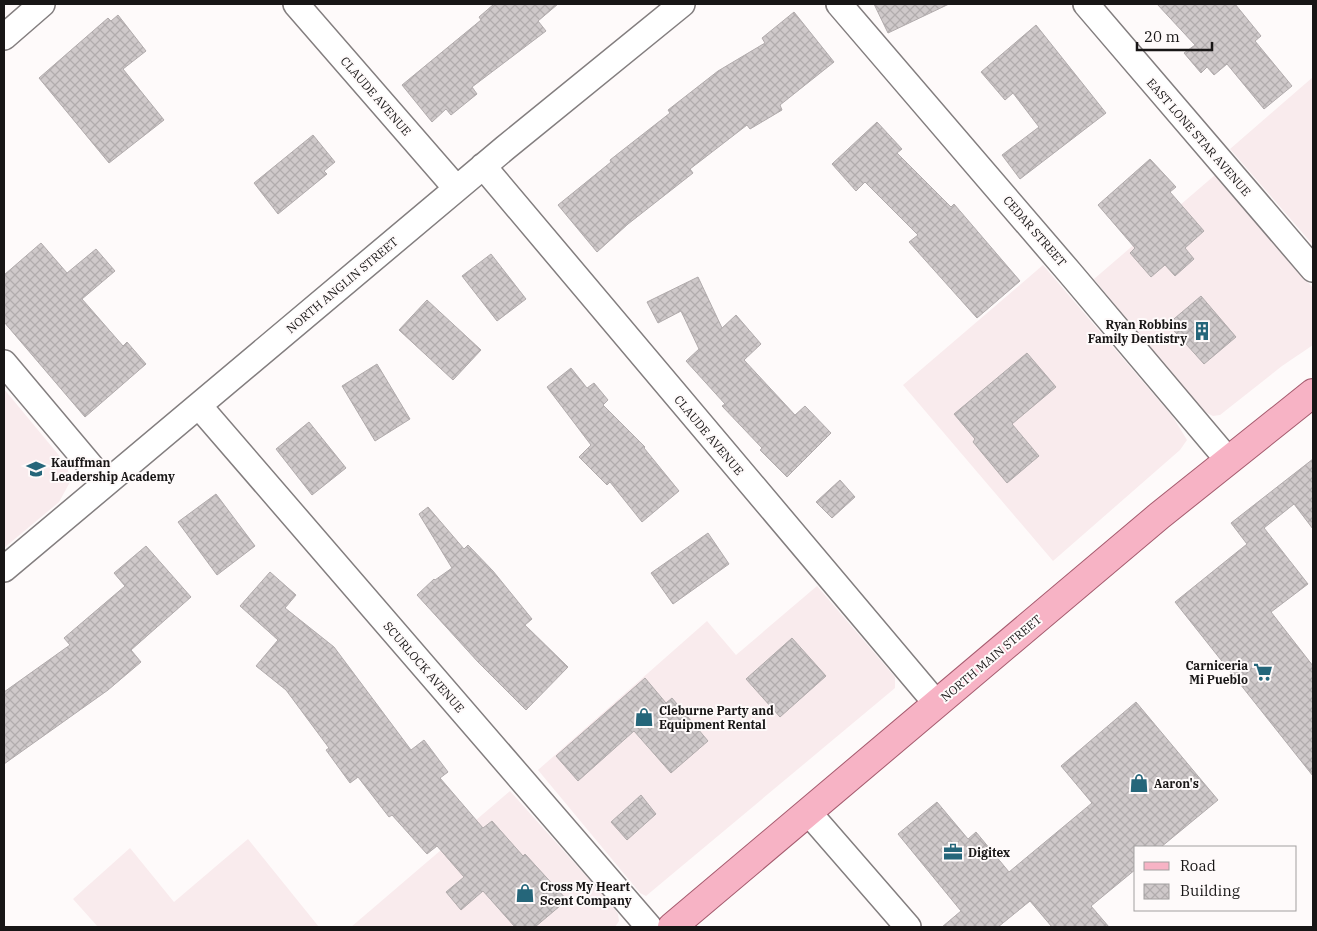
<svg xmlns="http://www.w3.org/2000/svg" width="1317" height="931" font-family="'IBM Plex Serif',serif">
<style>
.built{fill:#f9ebed}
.building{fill:url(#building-cross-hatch);stroke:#b1abac}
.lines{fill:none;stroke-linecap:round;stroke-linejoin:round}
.minor-casing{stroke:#837e7f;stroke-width:28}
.major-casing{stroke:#a55b6e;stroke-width:30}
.minor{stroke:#fff;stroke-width:25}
.major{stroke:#f7b3c5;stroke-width:28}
.labels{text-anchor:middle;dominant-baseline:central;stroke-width:4;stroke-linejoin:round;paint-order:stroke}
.street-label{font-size:12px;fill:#181616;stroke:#fefafa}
.poi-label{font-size:12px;font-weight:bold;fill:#181616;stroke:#fefafa;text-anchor:start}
</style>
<defs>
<pattern id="building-cross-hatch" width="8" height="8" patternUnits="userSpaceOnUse" patternTransform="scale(1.25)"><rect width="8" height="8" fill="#cfc9ca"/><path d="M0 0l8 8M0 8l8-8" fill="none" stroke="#b1acad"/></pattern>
</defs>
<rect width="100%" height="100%" fill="#fefafa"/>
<path class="built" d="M1313,77v168l-83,-96z
M1215,175l98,113v57l-31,21 -62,49 -7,1 -8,-4 -57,-66 -54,-67z
M1043,265l130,152 14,23 -7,10 -127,111 -150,-176z
M4,389l63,76 3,17 -11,20 -55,46z
M817,586l78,91v11l-249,208 -6,-3 -102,-123 169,-149 29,34z
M510,791l102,114 6,9 1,7 -4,6h-264z
M248,839l71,88h-221l-25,-28 57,-51 44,54z"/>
<path class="building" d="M494,4h64l-20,17 8,10 -74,56 5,7 -26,21 -5,-6 -14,13 -30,-37 79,-65 -2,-3z
M874,4h75l-61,29z
M1157,4h78l26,32 -6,5 37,45 -28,23 -37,-45 -13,11 -7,-8 -6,6 -17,-20 11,-8z
M794,12l40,50 -54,43 2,5 -32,19 -3,-4 -57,44 3,4 -65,51 -31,28 -39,-47 53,-43 -1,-2 60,-47 -2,-3 50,-39 47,-28 -3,-5z
M118,15l28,36 -23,18 41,51 -55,43 -70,-85 69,-60 3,3z
M1036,25l70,88 -86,66 -18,-24 37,-28 -26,-34 -8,7 -24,-28z
M877,122l25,27 -5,4 54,54 3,-3 66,77 -43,37 -68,-76 9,-7 -53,-53 -9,9 -24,-27z
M313,135l22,27 -11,9 3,3 -49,40 -24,-31z
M1150,159l26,28 -6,5 34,39 -19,17 9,11 -19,17 -10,-11 -14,12 -21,-24 5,-5 -37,-43z
M41,243l26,30 29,-24 19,22 -33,28 41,47 4,-4 19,22 -61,53 -81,-95v-47z
M491,254l35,45 -29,22 -35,-45z
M698,277l24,51 14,-13 25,29 -17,16 51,55 10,-9 26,27 -44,44 -27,-27 2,-2 -40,-42 3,-2 -39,-43 13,-12 -18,-38 -23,12 -11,-21z
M1201,296l35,41 -32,27 -36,-40z
M427,300l54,50 -28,30 -54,-50z
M1027,353l29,34 -44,37 27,32 -32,27 -34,-41 2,-3 -21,-25z
M377,364l33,55 -35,22 -33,-55z
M571,368l16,20 7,-5 14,17 -5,5 42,42 -1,1 35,43 -37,31 -32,-40 -3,3 -28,-28 12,-12 -44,-58z
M309,422l37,46 -34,27 -36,-46z
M1313,459v70l-19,-25 -30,24 44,56 -37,28 42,54v110l-138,-174 72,-58 -16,-21z
M840,480l15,17 -23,21 -16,-16z
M216,494l39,52 -38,29 -39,-53z
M428,507l36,42 4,-4 25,26 39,48 -7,6 43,42 -42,43 -48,-48 -61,-67 17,-16 1,1 17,-12 -33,-54z
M708,533l21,31 -56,40 -22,-31z
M146,546l45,51 -60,53 10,12 -33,28 -104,74v-72l66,-47 -6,-7 61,-52 -11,-13z
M270,572l26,23 -11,13 49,39 77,103 13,-10 24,32 -8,6 43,50 9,-7 31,35 2,-2 42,46 -32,27h-20l-32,-36 -22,19 -15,-18 18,-15 -27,-31 -10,8 -35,-39 -3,2 -31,-40 -8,6 -24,-33 3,-2 -43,-58 -30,-24 22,-26 -38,-34z
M792,638l34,38 -46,41 -34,-38z
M645,678l21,25 6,-5 36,43 -37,32 -37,-42 -56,50 -22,-25z
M1136,702l82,98 -57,47h-25v22l-45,37 18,21h-57l-22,-26 -32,26h-56l19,-16 -63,-77 39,-32 31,37 8,-7 33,40 83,-69 -31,-37z
M641,795l15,19 -29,26 -16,-18z"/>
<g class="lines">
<g class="minor-casing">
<path id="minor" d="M296,4l160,184
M839,4l231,269 158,187
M1086,4l227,265
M4,37l38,-33
M483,166l453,537
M4,363l101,120
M199,406l450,521
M4,569l501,-421 177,-144
M808,812l100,115"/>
</g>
<g class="major-casing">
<path id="major" d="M672,927l487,-411 154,-123"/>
</g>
<use href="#minor" class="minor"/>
<use href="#major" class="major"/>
</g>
<defs>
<g id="building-bare" transform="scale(1.5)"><path d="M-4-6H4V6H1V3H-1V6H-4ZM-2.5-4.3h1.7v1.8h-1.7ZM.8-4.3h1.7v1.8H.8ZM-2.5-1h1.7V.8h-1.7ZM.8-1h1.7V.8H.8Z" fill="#25667a" stroke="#fefafa" stroke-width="2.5" paint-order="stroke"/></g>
<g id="school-bare" transform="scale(1.5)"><path d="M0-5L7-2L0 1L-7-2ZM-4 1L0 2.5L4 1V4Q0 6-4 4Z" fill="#25667a" stroke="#fefafa" stroke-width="2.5" paint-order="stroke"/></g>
<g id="supermarket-bare" transform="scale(1.5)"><path d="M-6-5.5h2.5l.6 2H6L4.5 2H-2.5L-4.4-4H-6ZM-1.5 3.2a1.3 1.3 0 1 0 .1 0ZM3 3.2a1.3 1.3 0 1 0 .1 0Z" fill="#25667a" stroke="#fefafa" stroke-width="2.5" paint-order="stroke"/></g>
<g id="shop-bare" transform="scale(1.5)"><path d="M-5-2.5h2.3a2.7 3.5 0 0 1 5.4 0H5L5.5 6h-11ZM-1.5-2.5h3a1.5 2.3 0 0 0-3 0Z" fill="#25667a" stroke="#fefafa" stroke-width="2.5" paint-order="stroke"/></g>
<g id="office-bare" transform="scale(1.5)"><path d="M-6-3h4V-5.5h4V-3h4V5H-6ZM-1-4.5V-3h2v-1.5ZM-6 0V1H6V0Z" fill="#25667a" stroke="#fefafa" stroke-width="2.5" paint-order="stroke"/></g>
</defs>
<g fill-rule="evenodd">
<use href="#building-bare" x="1202" y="331"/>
<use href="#school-bare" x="36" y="469"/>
<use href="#supermarket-bare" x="1263" y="672"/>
<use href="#shop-bare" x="644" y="717"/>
<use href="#shop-bare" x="1139" y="783"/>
<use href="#office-bare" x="953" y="852"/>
<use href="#shop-bare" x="525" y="893"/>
</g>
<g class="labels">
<g class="street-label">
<text transform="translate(376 96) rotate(49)">CLAUDE AVENUE</text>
<text transform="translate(1199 137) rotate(49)">EAST LONE STAR AVENUE</text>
<text transform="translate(1035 231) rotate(49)">CEDAR STREET</text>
<text transform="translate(342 285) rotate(-40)">NORTH ANGLIN STREET</text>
<text transform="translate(709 435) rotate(50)">CLAUDE AVENUE</text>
<text transform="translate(991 658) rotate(-40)">NORTH MAIN STREET</text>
<text transform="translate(424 667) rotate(49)">SCURLOCK AVENUE</text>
</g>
<g class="poi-label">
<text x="1187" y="324" text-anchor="end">Ryan Robbins<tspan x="1187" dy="14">Family Dentistry</tspan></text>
<text x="51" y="462">Kauffman<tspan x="51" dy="14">Leadership Academy</tspan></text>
<text x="1248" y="665" text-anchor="end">Carniceria<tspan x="1248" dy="14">Mi Pueblo</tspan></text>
<text x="659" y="710">Cleburne Party and<tspan x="659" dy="14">Equipment Rental</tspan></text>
<text x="1154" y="783">Aaron's</text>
<text x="968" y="852">Digitex</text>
<text x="540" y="886">Cross My Heart<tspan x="540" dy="14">Scent Company</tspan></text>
</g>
</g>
<rect width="1317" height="931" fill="none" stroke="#181616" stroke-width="10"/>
<rect x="1134" y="846" width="162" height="65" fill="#fefafa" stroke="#a29f9f"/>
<rect x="1144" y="862" width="25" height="8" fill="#f7b3c5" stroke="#a29f9f"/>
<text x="1180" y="871" font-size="15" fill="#181616">Road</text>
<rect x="1144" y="884" width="25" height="15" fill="url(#building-cross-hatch)" stroke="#a29f9f"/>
<text x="1180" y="896" font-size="15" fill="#181616">Building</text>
<path d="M1137 42v8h75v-8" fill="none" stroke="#181616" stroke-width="2.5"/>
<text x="1144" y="42" font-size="15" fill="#181616" stroke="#fefafa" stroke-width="4" paint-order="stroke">20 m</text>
</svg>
